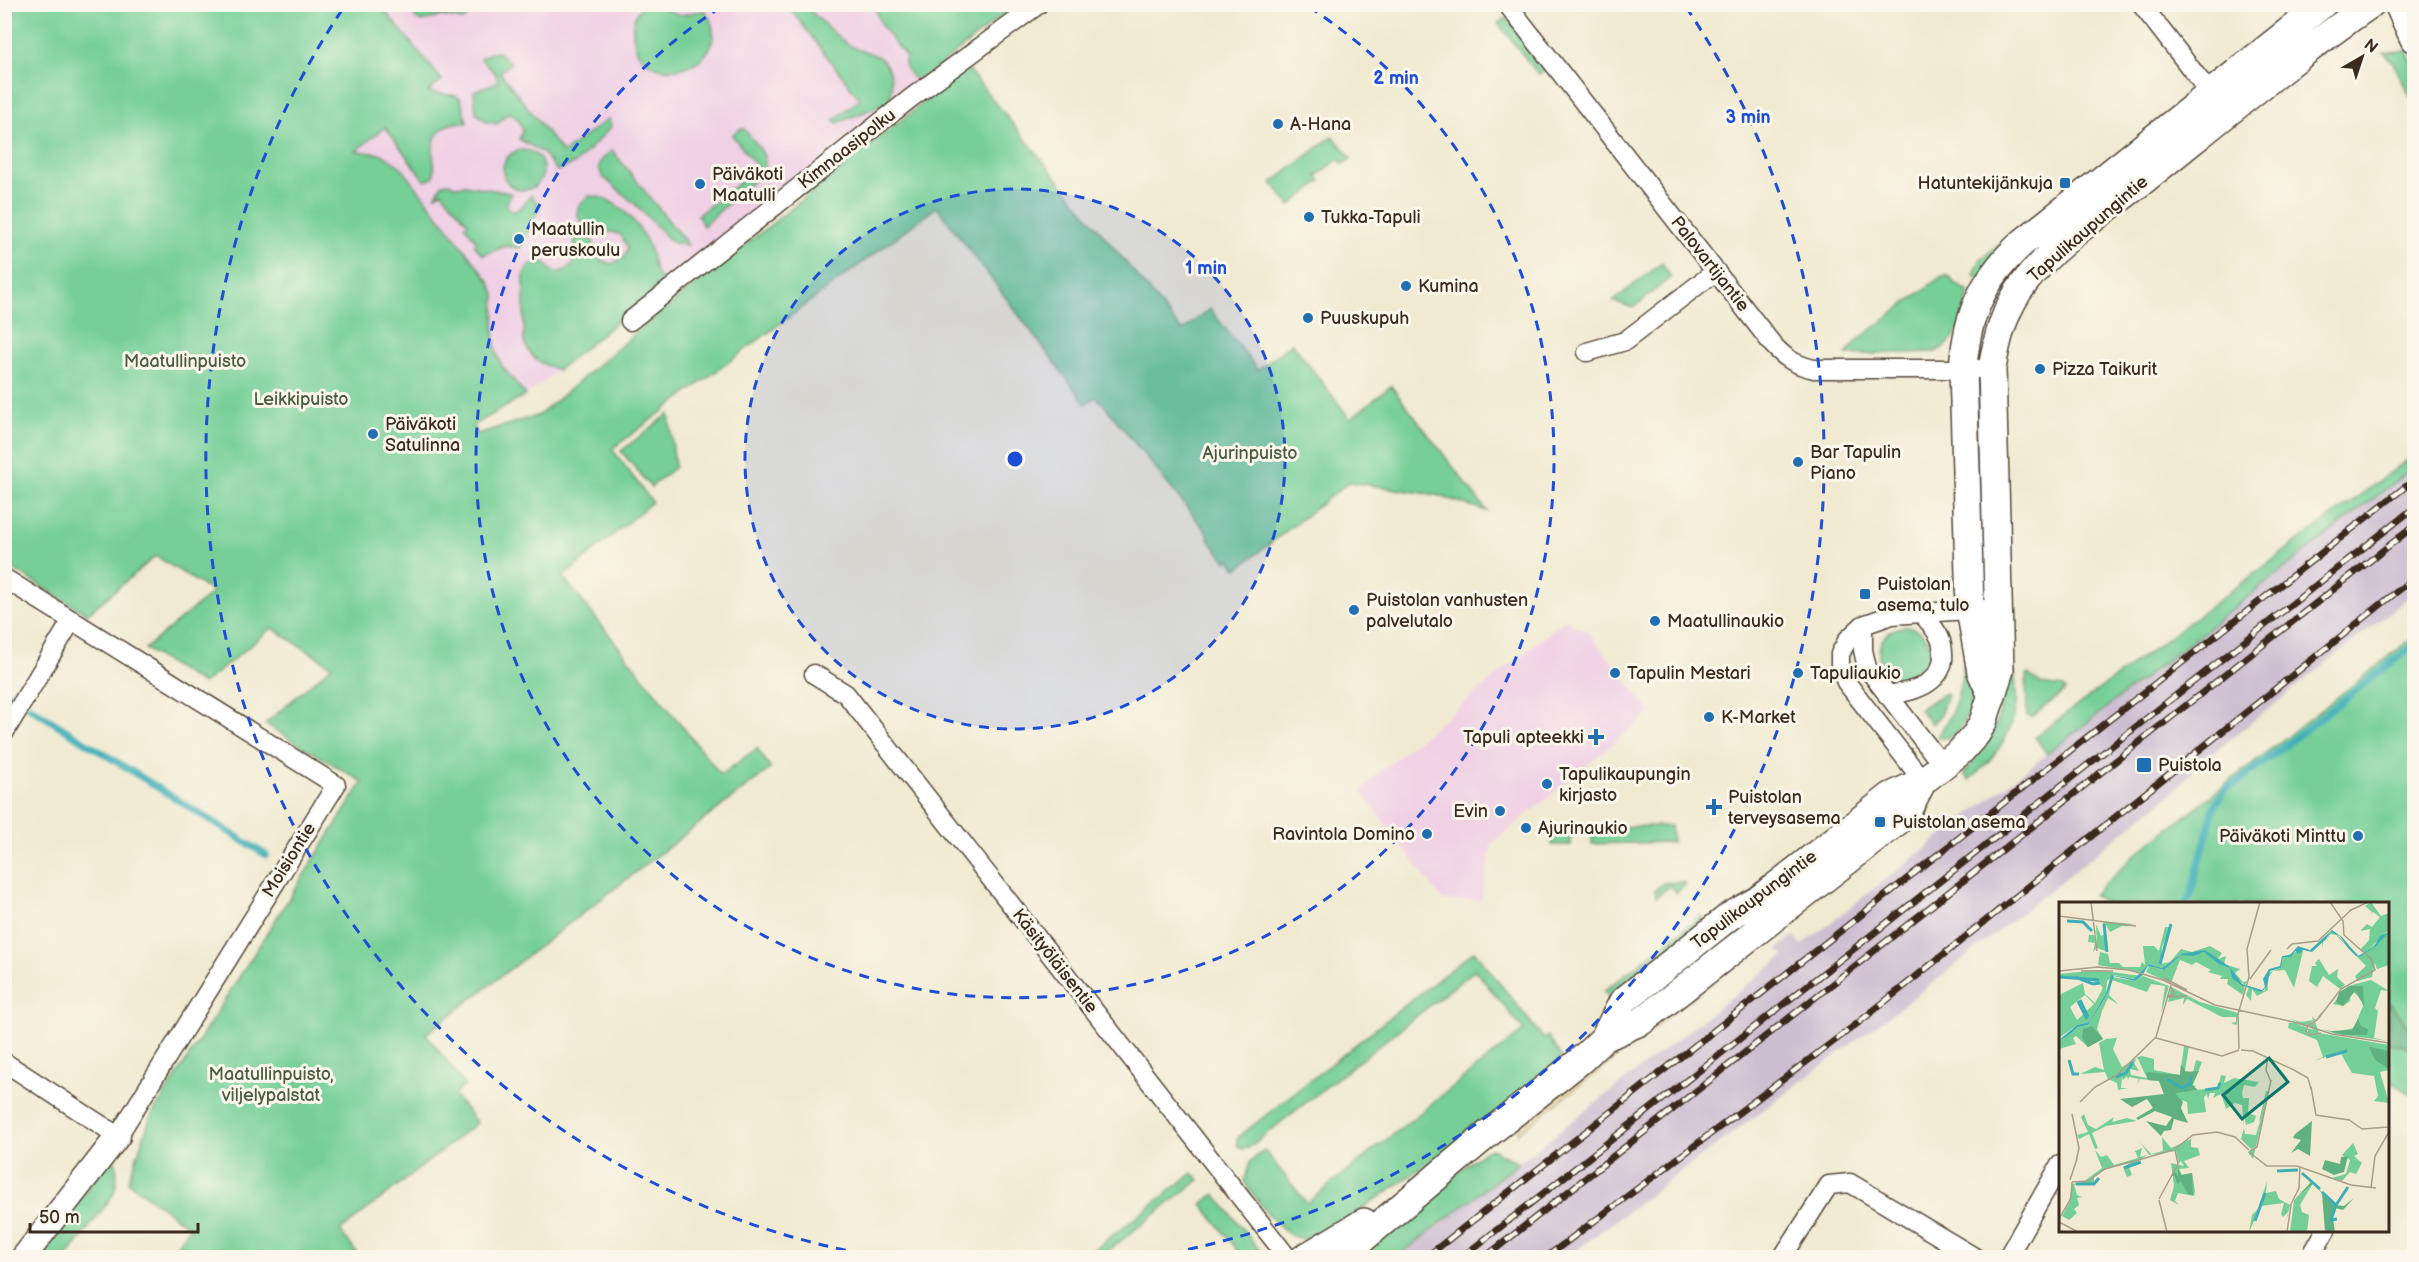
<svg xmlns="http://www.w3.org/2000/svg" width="2419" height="1262" font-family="'Balsamiq Sans',sans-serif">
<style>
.built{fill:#f0d0e5}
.industrial{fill:#cebed2}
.green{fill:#74cf96;stroke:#587c5a;stroke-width:1.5}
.forest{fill:#5fb27f;stroke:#4d6e4e;stroke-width:1.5}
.sand{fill:#eeda9e;stroke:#94825e;stroke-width:1.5}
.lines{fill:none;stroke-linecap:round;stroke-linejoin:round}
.stream{stroke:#3daeb7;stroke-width:7}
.minor-casing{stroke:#564739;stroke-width:21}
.tertiary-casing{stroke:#564739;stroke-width:27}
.secondary-casing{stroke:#564739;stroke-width:30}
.minor{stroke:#fff;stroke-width:18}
.tertiary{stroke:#fff;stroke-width:24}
.secondary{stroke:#fff;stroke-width:27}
.rail-casing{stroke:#3b2a1e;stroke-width:7}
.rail{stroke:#fbf7ec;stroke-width:4.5;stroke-dasharray:14;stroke-linecap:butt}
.ring{fill:none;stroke:#1d4ed8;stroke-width:3;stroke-dasharray:10 8}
.poi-dot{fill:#1f6fb2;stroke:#fbf7ec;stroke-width:2}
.labels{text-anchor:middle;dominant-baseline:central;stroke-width:6;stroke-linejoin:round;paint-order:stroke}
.poi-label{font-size:18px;fill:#3b2a1e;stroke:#fbf7ec;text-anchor:start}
.street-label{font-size:18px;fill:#3b2a1e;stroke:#fbf7ec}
.park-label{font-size:18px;fill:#4c5c42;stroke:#fbf7ec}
.inset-river{fill:none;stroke:#3daeb7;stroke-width:3}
.inset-road{fill:none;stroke:#a89d89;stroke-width:1.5}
.view{fill:#0f766e;fill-opacity:0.15;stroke:#0f766e;stroke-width:3}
.inset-edge{fill:none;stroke:#3b2a1e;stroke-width:3}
.centre{fill:#1d4ed8;stroke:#fbf7ec;stroke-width:3}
.ring-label{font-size:18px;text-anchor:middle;font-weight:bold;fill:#1d4ed8;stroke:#fbf7ec;stroke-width:6;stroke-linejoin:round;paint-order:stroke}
</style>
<rect width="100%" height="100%" fill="#fbf7ec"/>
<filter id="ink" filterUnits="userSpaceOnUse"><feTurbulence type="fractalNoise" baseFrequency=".0167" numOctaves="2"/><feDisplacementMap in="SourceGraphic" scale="12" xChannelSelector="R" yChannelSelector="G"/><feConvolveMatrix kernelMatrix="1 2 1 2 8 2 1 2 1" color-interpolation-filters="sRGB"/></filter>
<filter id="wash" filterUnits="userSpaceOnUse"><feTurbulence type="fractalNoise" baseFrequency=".008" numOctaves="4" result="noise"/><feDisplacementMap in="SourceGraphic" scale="24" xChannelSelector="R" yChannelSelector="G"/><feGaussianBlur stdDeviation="1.35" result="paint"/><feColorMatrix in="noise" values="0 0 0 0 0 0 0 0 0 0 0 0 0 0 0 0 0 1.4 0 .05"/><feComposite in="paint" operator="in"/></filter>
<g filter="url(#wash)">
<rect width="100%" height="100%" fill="#f1ead1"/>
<path class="built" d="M380,5h518l46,57 -259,204 -154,126 -57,34 -153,-247 117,-96 1,-4z
M1567,618l4,6 18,9 62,79 -159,132 -11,56 -38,1 -82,-110 16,-17z"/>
<path class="industrial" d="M2414,467v126l-220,175 -18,22 -234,186 -375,281 -170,1 387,-302 -6,-7 9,-8 7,-5 8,9z"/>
<path class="green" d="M5,4l375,1 62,75 -14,12 29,4 4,4 6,23c-18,-3 -33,7 -34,26 -1,10 4,19 0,29l-8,3 -40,-54 -29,24 26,3 19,13 88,114 6,13 -1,38 2,20 6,14 24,29 -52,30 3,9 62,-19 111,-94 317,-253 215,263 28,-22 48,61 34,-27 58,76 41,-33 96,125 -51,-16 -87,-13 -112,87 -8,-10 -3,2 -18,-22 1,-4 -104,-129 -9,-9 -10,7 -149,-197 -325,242 40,53 -89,75 158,198 36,-27 14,20 -345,266 39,51 -11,10 23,28 -137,108 20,26h-192l22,-29 -62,-46 23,-66 212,-334 -98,-58 67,-58 -60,-38 -69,56 -58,-35 68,-57 -57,-36 -69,58 -82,-50z
M645,4l9,1 26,10 25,-5c38,58 -69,87 -72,23 -1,-11 2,-22 12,-29z
M411,5v-1l72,1 -20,15 -21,-4 -21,6 -6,-4z
M793,5h12c13,13 26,27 41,38 9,7 16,7 26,11 19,6 23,31 17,48l-52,21 -3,-3 26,-21 -69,-89z
M876,5h139l-91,73h-11c-6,-7 -10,-12 -7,-21 -11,-15 -31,-33 -30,-52z
M1506,18l41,51 -7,5h-2l-40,-51z
M2406,50l8,16v38l-22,-43 -8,-8z
M498,52l13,11 -11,9 63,81 46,-35 2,9 -34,35 -20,9 -15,-19 -23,-13 4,-8 -5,-12 -10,-7 -10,12 -11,-2 -11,-9 -2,-22 24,-9 -2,-8 -16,-16 10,-5z
M740,129h4c11,14 29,28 17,45l-58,52 -5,-11 60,-47 -26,-33z
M1333,136l18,22 -8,6 -4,-5 -22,17 4,5 -31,25 -18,-23z
M612,150l76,95 -14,-2 -8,-7 -31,-32 -33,-28 -3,-8 1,-6z
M503 170a20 20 0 1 1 40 0a20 20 0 1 1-40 0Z
M448,183l7,3 10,-1 46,8 -5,12 6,6h3l8,-5 8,-11 9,11 -20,42 -14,-2 -23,9 -9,-10 3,-3 -12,-16 3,-3 -26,-31 -6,3 6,-11z
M589,196c24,-1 47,24 57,44 10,19 2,25 18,43l-106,87c-17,-6 -28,-11 -34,-29v-67l5,-9 11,-4 6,2c7,14 16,10 27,2l2,-27 4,-3 13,5 9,20 10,4 13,-6 4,-10 -7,-13 -9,-3 -13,2c-19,-12 -33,-20 -10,-38z
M2042,211l-63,69 -5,-6 7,-15 13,-11z
M1662,263l9,14 -38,31 -20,-7z
M1942,276h7l5,7 15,9c-7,27 -6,47 -34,60l-89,3 12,-15z
M669,414l6,53 -24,20 -30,-36z
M2414,455v12l-367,287 -12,-17z
M1879 653a26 26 0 1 1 52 0a26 26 0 1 1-52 0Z
M2414,637v459l-26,-17v-175h-281l-14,-9 41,-39z
M1966,662c2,4 5,9 7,13 5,16 -5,48 -18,59 -6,4 -11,4 -19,4 18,-23 24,-44 27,-73z
M2015,672c0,11 2,23 1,33 -3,30 -25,57 -47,75l-5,-6c30,-38 38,-52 40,-101z
M2028,674l14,10 21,3 3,3 -34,27 -5,-1 -1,-41z
M1945,693l2,2 -7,20 -8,9 -13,-15z
M1671,826l1,16 -80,2v-17z
M1570,827l1,18h-19v-17z
M1663,883l21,-1 2,2 -10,9 -6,-7 -14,11 -1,-7z
M1701,916l4,6 -93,79 -8,-10z
M1474,951l70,88 4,-3 13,21c-56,55 -127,103 -192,147 -15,10 -46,35 -64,35 -24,1 -47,-40 -61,-57l6,-20 14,-12 43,53 217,-173 -49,-60 -227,178 -5,1 -6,-4v-7z
M1492,1149l26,14 -121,94 -47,1 136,-108z
M110,1158l6,4c1,12 2,22 -3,33l-46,62 -31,1z
M1193,1173l6,7 -99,77h-15z
M1215,1194l46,58v5h-28l6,-5 -37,-48z"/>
<path class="forest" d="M2388,1002l7,6 19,27 -1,13 -25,-5z"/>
<path class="sand" d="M1745,950l2,6 -229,177v-5z"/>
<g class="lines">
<path class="stream" d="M4,691l9,6
M29,707l237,148
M2185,904l5,-7 25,-93 11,-15 12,-7 176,-137"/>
</g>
</g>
<g filter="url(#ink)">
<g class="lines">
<g class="minor-casing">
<path id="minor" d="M1507,4l266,341c13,14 23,20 41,24h178
M2141,4l75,97
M630,321l281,-223 128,-94
M1587,352l38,-11 91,-70
M4,578l332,207 -218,351 -114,-74
M1863,625v25l4,18 76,98
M814,674l32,20 442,564
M1887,695c28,-3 63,-13 55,-50 -2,-12 -13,-23 -21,-32
M4,733l68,-113
M1923,781l-77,-99 -6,-15v-13l8,-15 15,-14 29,-10 107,-7
M1782,1258l47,-73 21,-2 126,75
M2007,1258l53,-93
M2310,1258l16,-28"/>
</g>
<g class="tertiary-casing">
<path id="tertiary" d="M23,1258l95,-122"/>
</g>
<g class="secondary-casing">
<path id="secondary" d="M2398,4l16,35
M1992,696l-11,-24 -11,-63 -7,-241c4,-54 19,-88 59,-125l301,-239
M1604,1038l38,-17 255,-199 8,-7 18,-34
M1304,1258l60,-36
M1340,1258l149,-125 92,-73 23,-22 19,-37 107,-85 28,-16 133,-104 32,-15 37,-29 17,-19 6,-11 17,-52 -8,-301c5,-32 13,-62 34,-88 30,-39 79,-70 118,-101 74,-59 148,-121 227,-176"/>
</g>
<use href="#minor" class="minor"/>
<use href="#tertiary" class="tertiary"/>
<use href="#secondary" class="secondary"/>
<g class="rail-casing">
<path id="rail" d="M1425,1258l989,-778
M1461,1258l953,-750
M1484,1258l930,-732
M1545,1258l313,-235 556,-445"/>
</g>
<use href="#rail" class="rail"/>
</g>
</g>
<circle cx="1015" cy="459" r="270" fill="#1d4ed8" fill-opacity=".12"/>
<g class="ring">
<circle cx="1015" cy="459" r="270"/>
<path d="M1309 7A539 539 0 1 1 721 7"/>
<path d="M881 1257A809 809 0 0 1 344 7M1686 7A809 809 0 0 1 1149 1257"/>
</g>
<g class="poi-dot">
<circle cx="1278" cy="124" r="6"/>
<rect x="2059" y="177" width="12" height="12" rx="3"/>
<circle cx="700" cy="184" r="6"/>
<circle cx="1309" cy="217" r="6"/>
<circle cx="519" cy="239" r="6"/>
<circle cx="1406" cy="286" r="6"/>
<circle cx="1308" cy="318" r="6"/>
<circle cx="2040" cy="369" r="6"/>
<circle cx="373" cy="434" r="6"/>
<circle cx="1798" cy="462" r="6"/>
<rect x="1859" y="588" width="12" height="12" rx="3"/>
<circle cx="1354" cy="610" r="6"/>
<circle cx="1655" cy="621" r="6"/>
<circle cx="1615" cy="673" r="6"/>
<circle cx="1798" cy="673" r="6"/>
<circle cx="1709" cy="717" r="6"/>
<path d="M1593 728h6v6h6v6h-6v6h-6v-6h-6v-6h6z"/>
<rect x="2136" y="757" width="16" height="16" rx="3"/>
<circle cx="1547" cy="784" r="6"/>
<path d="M1711 798h6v6h6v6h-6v6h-6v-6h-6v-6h6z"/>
<circle cx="1500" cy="811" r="6"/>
<rect x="1874" y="816" width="12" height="12" rx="3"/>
<circle cx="1526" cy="828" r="6"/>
<circle cx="1427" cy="834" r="6"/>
<circle cx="2358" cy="836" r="6"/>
</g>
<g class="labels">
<g class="poi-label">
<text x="1290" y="124">A-Hana</text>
<text x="712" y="174">Päiväkoti<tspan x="712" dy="21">Maatulli</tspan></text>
<text x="2053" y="183" text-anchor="end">Hatuntekijänkuja</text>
<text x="1321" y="217">Tukka-Tapuli</text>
<text x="531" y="229">Maatullin<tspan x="531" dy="21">peruskoulu</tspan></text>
<text x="1418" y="286">Kumina</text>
<text x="1320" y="318">Puuskupuh</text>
<text x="2052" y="369">Pizza Taikurit</text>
<text x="385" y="424">Päiväkoti<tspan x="385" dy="21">Satulinna</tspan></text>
<text x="1810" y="452">Bar Tapulin<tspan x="1810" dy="21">Piano</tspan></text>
<text x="1877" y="584">Puistolan<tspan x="1877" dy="21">asema, tulo</tspan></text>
<text x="1366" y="600">Puistolan vanhusten<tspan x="1366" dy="21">palvelutalo</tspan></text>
<text x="1667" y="621">Maatullinaukio</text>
<text x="1627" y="673">Tapulin Mestari</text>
<text x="1810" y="673">Tapuliaukio</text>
<text x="1721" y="717">K-Market</text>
<text x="1584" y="737" text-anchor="end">Tapuli apteekki</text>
<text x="2158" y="765">Puistola</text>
<text x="1559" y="774">Tapulikaupungin<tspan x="1559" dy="21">kirjasto</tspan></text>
<text x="1728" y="797">Puistolan<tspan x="1728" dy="21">terveysasema</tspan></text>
<text x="1488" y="811" text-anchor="end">Evin</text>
<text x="1892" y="822">Puistolan asema</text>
<text x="1538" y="828">Ajurinaukio</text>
<text x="1415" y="834" text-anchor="end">Ravintola Domino</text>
<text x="2346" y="836" text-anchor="end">Päiväkoti Minttu</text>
</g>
<g class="street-label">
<text transform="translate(847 149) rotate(-38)">Kimnaasipolku</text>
<text transform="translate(2088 229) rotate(-41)">Tapulikaupungintie</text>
<text transform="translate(1710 264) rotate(52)">Palovartijantie</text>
<text transform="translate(289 860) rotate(-58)">Moisiontie</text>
<text transform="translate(1754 900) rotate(-37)">Tapulikaupungintie</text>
<text transform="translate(1055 961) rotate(52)">Käsityöläisentie</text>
</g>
<g class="park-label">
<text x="185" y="361">Maatullinpuisto</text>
<text x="301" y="399">Leikkipuisto</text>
<text x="1250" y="453">Ajurinpuisto</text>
<text x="271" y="1074">Maatullinpuisto,<tspan x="271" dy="21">viljelypalstat</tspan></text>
</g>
</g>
<g transform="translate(2059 902)">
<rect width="330" height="330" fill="#f1ead1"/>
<path d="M312,0l10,14 8,-3v17l-24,23 -5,-3 9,-10 1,-11 -10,2 7,-7 5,3 8,-10 -7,-5 -4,3 3,-3 -7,-6zM38,19l36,3 -7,2 8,1 -12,-1 -12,6 -5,-9 3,29 -11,-4 -4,4 2,-9 -7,-1 1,-7h5l3,13 -1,-24 5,12 4,-2 -2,-12zM106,25h6l-9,20 -1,17 9,-2 11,-13 11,3 18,-6 12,7 -4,6 8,-3 -2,8 16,5 -5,4 8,9 4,-1 -2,4 -12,-9 -3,-9 -10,-4 -15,-13 -13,4h-11l-19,14 -13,-4 -7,9 -44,-8 2,-13 8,2 2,9h9l4,4h17l2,-5 3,3 -2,-19h-3h14l5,5zM271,30l6,2 24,23 29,-25v33l-12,4 -2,-6 -3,14 -22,6 7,-3 -2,-4 11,-10 -30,-31 -5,-1 -8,8v6l-1,-6zM239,49h5l-9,37 -9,-18 -12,1 -6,8 1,11 -11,6 -5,-7 -1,12 -5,-6 3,-8 15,4 3,-4v-9l3,-6 11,-4 2,-11zM145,50l26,16 3,10 12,8 -2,9 -16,-11 1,-5h-8l2,-3 -14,-4 3,-2 -15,-8 -4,3 -12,-5 -9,23 -25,-11 3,-6 13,4 19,-15zM260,57l10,16 9,-6 -1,8 8,8 -5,4 -17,-13 -6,11 -8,-6 3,-15h5l-2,-3zM39,68l43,6 -7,3 -20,-4 -7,6 -1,12 -17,29 -12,3 -18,13v-43l24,-12 2,11 10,9 8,-15 -4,-5 -24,-6 -16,1v-4zM26,93l9,9 -17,16 -7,-13zM84,74l26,10 -8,28 4,-28 -14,-2 -4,8 -35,-12 -3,15 10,10 -11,-7 -6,13 -5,18 6,10 -15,8 -12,-11 -3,2 3,6 -17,5 2,11 -2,-5v-15l19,-13 10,-2 20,-32 4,-16 23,4zM312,78l18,11 -8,-1 -6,18 3,3 -4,27 15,3 -53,-7 -14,-5 13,3 19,-4 9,-22 -2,-9 -10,-6 -1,10 -7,5 -10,-2 15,-18zM112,85l29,15 38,11 -1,10 -1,2 -5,-2 5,-1v-5h-14l-35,-18 -4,6 1,-7 -16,4zM263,110v2l-16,12 -10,-2 10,3v5l3,3 -2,-7 7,2 -6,-4 7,-4 4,11 70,12v25l-9,2 9,31 -15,-2 4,-5 -4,-20 -22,-3 -12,-21 -26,9 9,-4 -6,-17 -29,-12 1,-5h5l-4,-2 13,3 -13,-5 12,3 11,-2 -1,-4 3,4zM66,135l-8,1 -4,11 9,18 15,-9 -3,5 5,8 -9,-2 1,6 16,3 -10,-21 5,-1 12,3v11l26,5 4,-29h5l-4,25 8,1 3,-12 6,2 -9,23 3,1 -6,5 28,-4 3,-12 5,1 -2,7 10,-5 25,4 -4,5 -11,-2 -2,8 1,5h6l-1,15 12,4 6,-26h3l-16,68 -5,-7 8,-6 -5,3 -10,-10 3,-11 1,6 11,1 5,-17 -2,4 1,-5 -4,-1 -2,6 -8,3 -2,-9v11l-2,-22 -7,-2 -9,6 -5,-15 -8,4 2,-5h-5l-2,6 -1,-5 -3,3 2,15 -18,2 -1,-12 -23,-8 -5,-13 -19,-2 -3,6 2,-6 -10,-2 -1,3 -1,-4 -4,4 -1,-3 -1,11h7l-10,2 -1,-7 -9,-4 -3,-7 -25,2 15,-7 9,3 -5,-27 7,-4zM25,212l4,11 8,4 18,-12 -2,5 15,-4 10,3 -31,5 -14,7 6,15 -3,1 -6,-15 -10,5 -2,-4 11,-3 -7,-15zM103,235l9,11 20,-9v8l7,1 2,7 -16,6 5,7 -10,1 3,6 10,-2 3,18 -1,5 -16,-3 -3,8 4,4 -9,-5 4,-14 -3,-23 13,3 -3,-5 -2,3 -3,-13 -27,4 -9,-13 11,12 12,-3zM294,241l5,11 -4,2 8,7 -6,11 -6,-2 -8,9 -10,-3 14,-4 4,-14 -8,-5zM83,246l-2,9 7,-2 -18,12 3,8 -5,2 -4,-10 9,-5 -24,6 -14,8v8l-20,1 3,10 5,2 -5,1 2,7 -5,4 3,4 -8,7 -7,-4 7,-13 3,-19 11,-2 19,-14 -7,-18 6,7 6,-2 7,10 24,-7 -3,-7zM208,279l-1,12 10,-2 3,8 11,6 -4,17 2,-10 -5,5 -2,-3 3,-11 -23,3 -12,26 3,-17 6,-6zM253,283l-12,20 2,7 7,3 -2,17h-17l4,-32z" fill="#74cf96" fill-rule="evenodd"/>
<path d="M291,84h13l1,20 -9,-15 -12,15 -7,-4 3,-10zM299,117l3,7 7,3 -1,6h-23l-14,-4 22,-1zM33,124l11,13 -15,8 -6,-9 1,-9zM310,145l20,4v18l-14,-9zM122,162l5,8 13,-1 -7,14 6,5 -23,3 8,9 -2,6 7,15 -14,-4 -3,11 -7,1 -3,5 -15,-15 20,5 6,-9 -17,-6 -17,9 -2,-2 17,-10 -6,-9 -15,8 -12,-8 44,-5 -5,-13 -11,-1 -2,-8 34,3zM253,219l-2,35 -12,-7 -7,4 10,-13 -8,-2 2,-4zM289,254l-4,16 -10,3 -12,-6 3,-9 15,4 1,-7zM119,265l3,8 11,-2 1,22 -5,-1 -7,-13 -4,3 -2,-8h-4l4,-4 3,5zM252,280l25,23 8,1 10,-8 -11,12 -8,-2 -3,5 3,19h-10l-3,-39 -9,-9 -18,15z" fill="#5fb27f"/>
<path d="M273,28l10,7 16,19 16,-9 6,-11 9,-4 -13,14 -16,11 -4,-1 -8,-8 -8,-12 -10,-4 -4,7 -14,13 -9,-2 -4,4 -4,-3 -4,6h-8l-2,11 -11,3 -3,16 -6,5 -20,-7 -9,-7 -2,-10 -11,-4 -15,-12 -11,4 -12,-1 -17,15 -16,-4 -6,10 -7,5 -21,-5 -6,17 -20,32 -10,2 -12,10 -7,3 18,-15 12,-3 17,-29 5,-18 23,4 15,-15 13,4 19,-14 24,-4 25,17 12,17 20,6 3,-3 -2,-8 6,-10 11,-3 2,-10 8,-1 8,-9 12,4z" fill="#3daeb7"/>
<path class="inset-river" d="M8,19l16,1 9,9M45,22l3,28M101,62l11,-40M1,75l39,3M16,75l18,7 7,-1M21,98l8,17M19,99l9,18M267,155l21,-6M10,158l4,14h6M57,175l10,-4 7,-11M108,177l15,9 8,-4 1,-7M146,188l13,-2 2,-5M65,266l17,-6M218,269l21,-1M243,271l18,16M17,282h18l5,-6M263,290l14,13 12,-18M277,303l-5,15 6,-1M196,319l10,-28"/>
<path class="inset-road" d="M32,0l6,49M290,9l19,-9M0,14l77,10M228,47l5,-5 26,-3 33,-31M0,69l39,-4 31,3 34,10 52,25 83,18 34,11 57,9M22,69h32M105,76l23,12M191,77l21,-29M112,85l3,7 -7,3 20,-1M258,118l24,-31 34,-19 -4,-11 -27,-24 -1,-14 -13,-19M258,118l-9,5 -2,6 4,4 11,-2M97,136l66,18 17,-6M180,147l-1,-35 11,-37 -2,-28 13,-47M182,148l12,1 41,19 14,8 3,11M209,155l-2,13 5,12M252,185l5,28 33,5M21,200l15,-15 22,-12 39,-38 15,-52M13,212l7,34 -3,14M289,217l14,10 27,-2M116,247l18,-14 24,-3 18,5 14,13M191,249l7,-4 14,-67M190,250l18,14h30l54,19 25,3M69,261l45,-13M11,278l7,-21M13,280l16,-1 17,-12 25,-7M312,286l4,-32 14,-24M100,297l19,-35 -3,-14M100,298l8,32M231,304l9,-18 1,-21M0,317l12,-21 1,-16M0,320l19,10M228,330l4,-27"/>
<path class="view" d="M210,156l19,24 -46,37 -19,-24z"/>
<rect width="330" height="330" class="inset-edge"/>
</g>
<circle cx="1015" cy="459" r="9" class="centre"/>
<g class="ring-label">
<text x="1396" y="84">2 min</text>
<text x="1748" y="123">3 min</text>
<text x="1206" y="274">1 min</text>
</g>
<rect width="2419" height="1262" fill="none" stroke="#fbf7ec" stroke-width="24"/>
<g transform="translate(2362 57) rotate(39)" stroke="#fbf7ec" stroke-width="4.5" paint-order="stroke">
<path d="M0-4.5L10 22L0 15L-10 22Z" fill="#3b2a1e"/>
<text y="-9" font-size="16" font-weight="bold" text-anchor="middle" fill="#3b2a1e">N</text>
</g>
<path d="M30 1223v9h168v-9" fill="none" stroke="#3b2a1e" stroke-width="3"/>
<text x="39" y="1223" font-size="18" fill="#3b2a1e" stroke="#fbf7ec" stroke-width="4.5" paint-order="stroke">50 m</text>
</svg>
